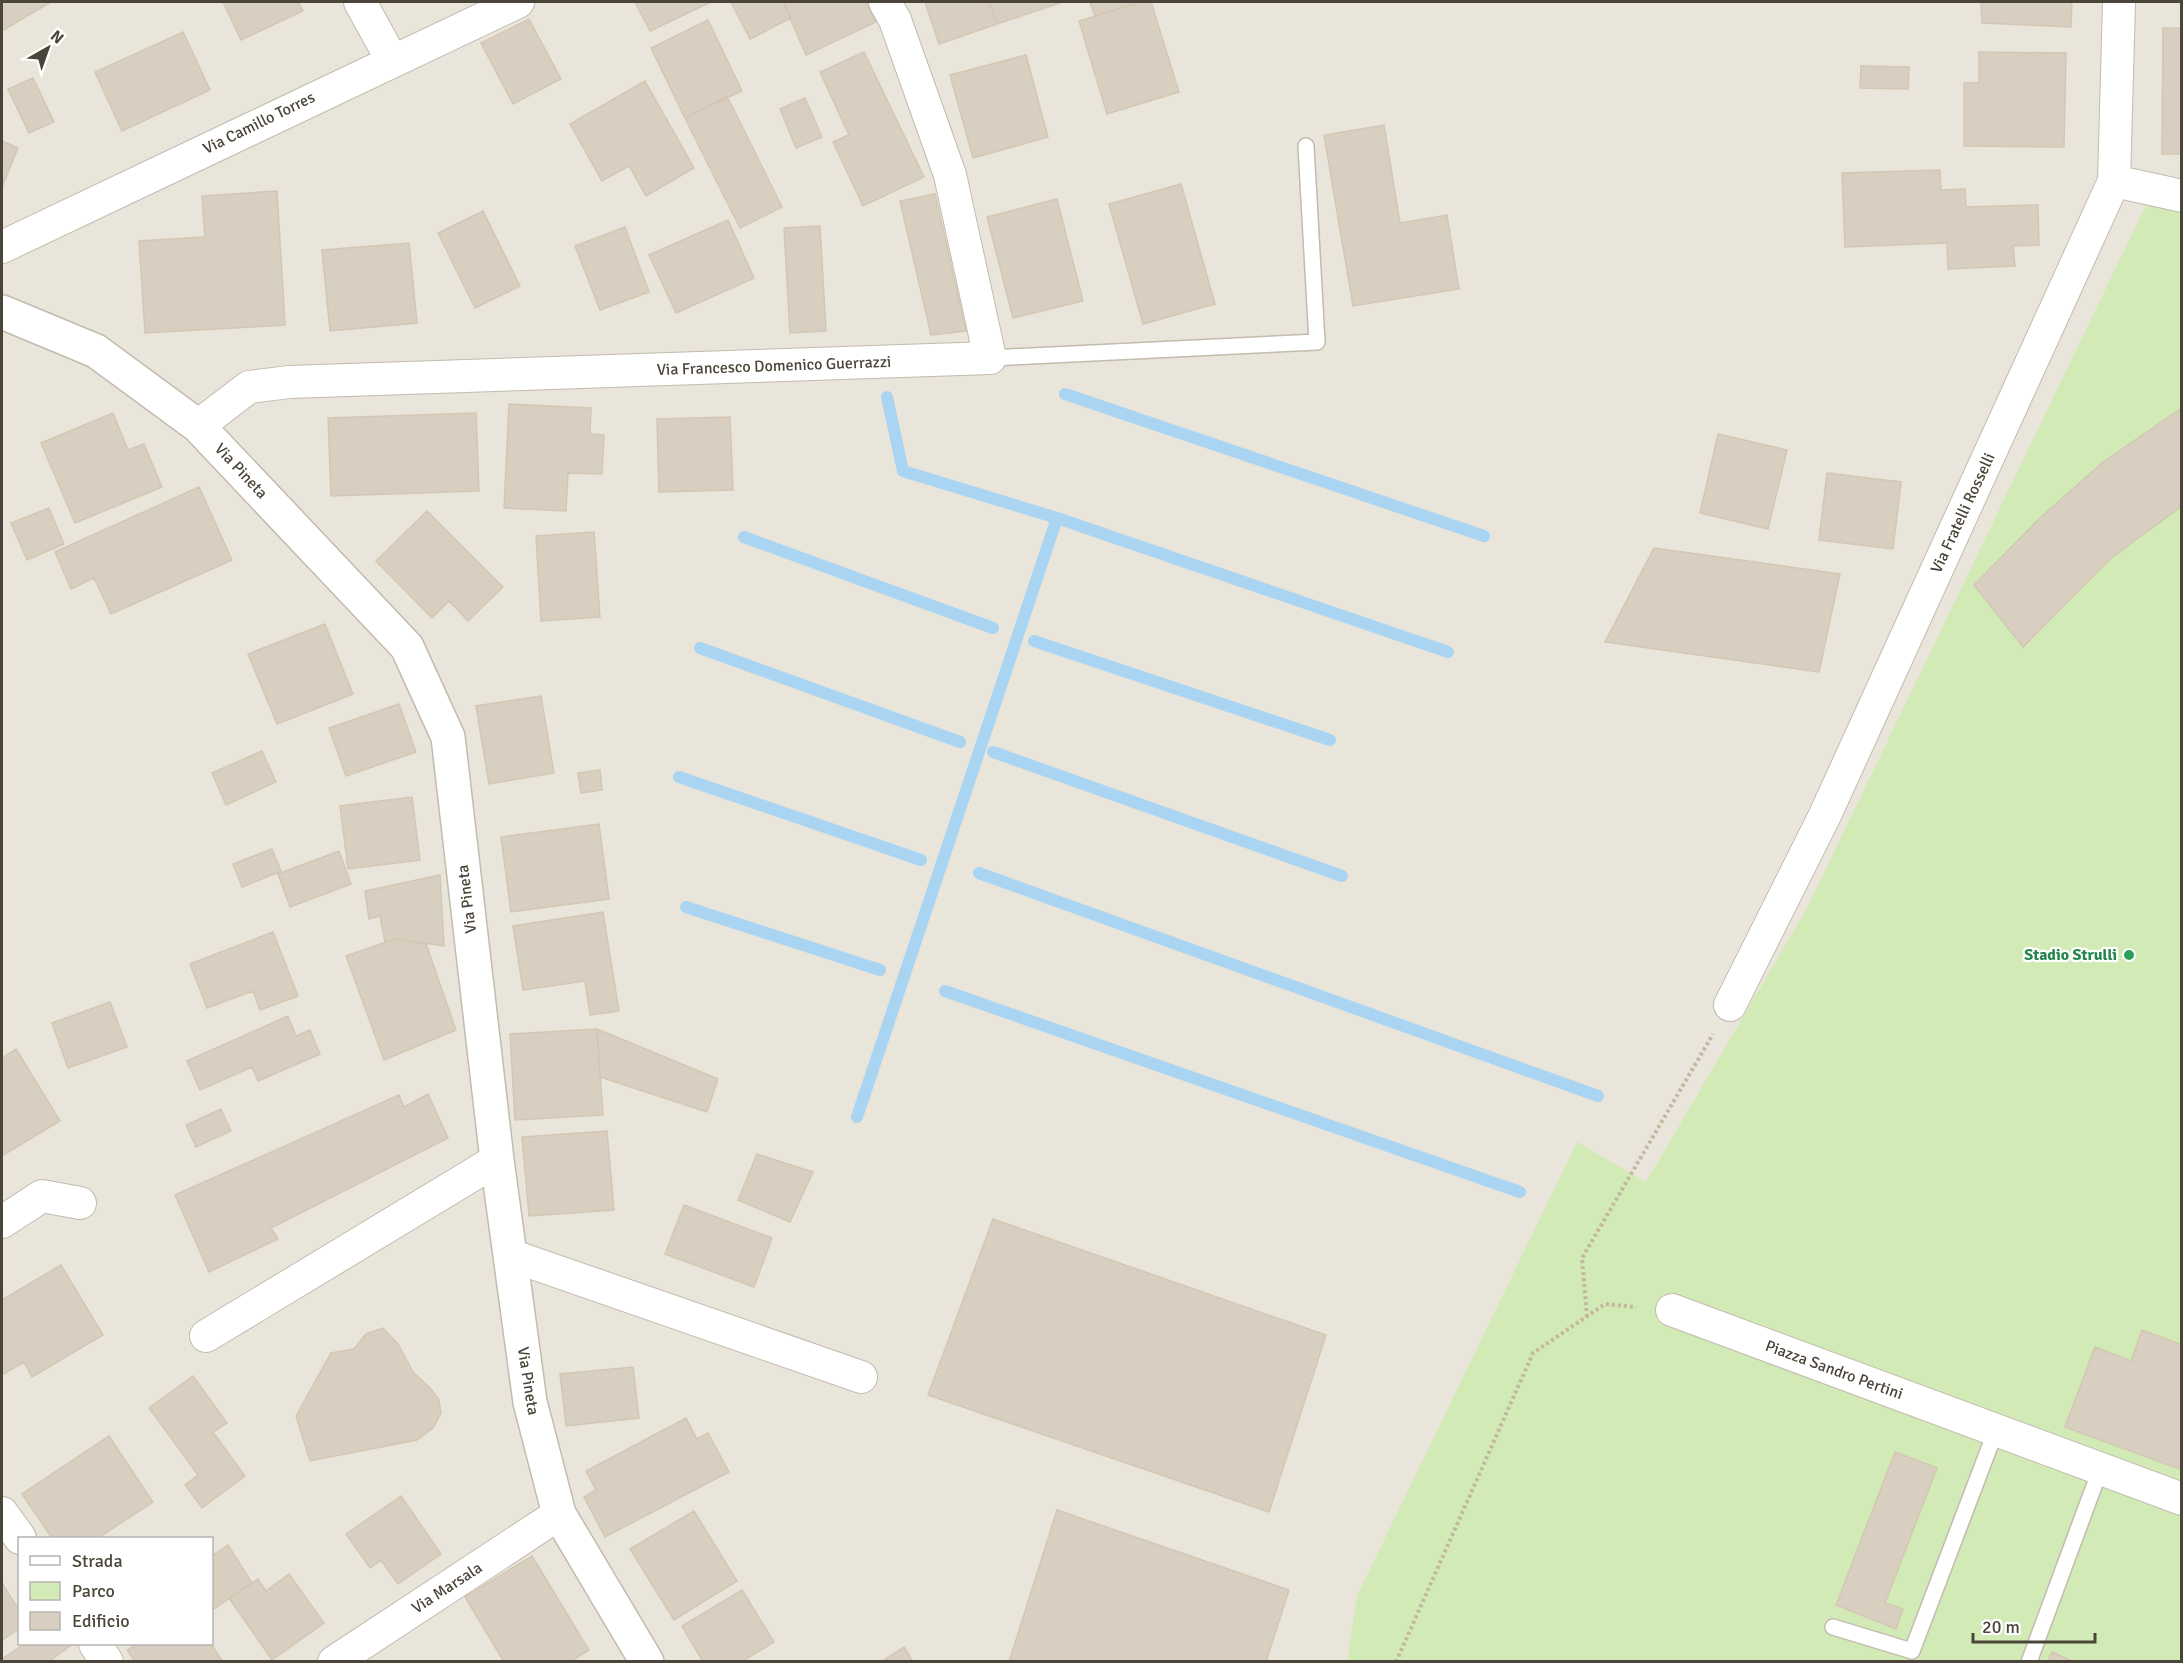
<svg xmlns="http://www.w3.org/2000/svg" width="2183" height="1663" font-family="Signika,sans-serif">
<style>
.residential{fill:#eae5da;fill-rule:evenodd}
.green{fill:#d2eab5}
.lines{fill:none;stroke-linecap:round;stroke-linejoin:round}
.stream{stroke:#a9d4f2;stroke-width:12}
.building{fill:#d8cfc1;stroke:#d3c7b4;stroke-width:1.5}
.service-casing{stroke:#c2bbae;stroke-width:18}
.minor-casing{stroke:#c2bbae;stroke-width:34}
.tertiary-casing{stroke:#c2bbae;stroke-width:36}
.path{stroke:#c4b79f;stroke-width:4;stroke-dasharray:3 3;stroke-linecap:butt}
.service{stroke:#fff;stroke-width:15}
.minor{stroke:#fff;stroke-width:32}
.tertiary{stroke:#fff;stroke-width:33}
.leisure-dot{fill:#2e9e5b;stroke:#fff;stroke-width:2}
.labels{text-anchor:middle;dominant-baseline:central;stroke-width:4.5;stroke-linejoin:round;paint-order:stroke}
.street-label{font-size:16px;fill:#4b4439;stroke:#fff}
.leisure-label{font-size:16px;font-weight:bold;fill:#27864d;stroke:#fff;text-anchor:end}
</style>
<rect width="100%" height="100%" fill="#f6f3ec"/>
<path class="residential" d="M2,2h2179v1659l-2179,1zM20,1538h192v106h-192z"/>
<path class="green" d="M2148,201l33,8v1452l-834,1 10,-66 220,-454 69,40 160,-272z"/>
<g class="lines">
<path class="stream" d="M1065,394l419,142
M887,397l16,74 154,47 391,134
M744,537l249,91
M1034,641l296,99
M700,648l260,94
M993,752l349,124
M679,777l242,83
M979,873l619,223
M686,907l194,63
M945,991l575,201
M857,1117l200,-599"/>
</g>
<path class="building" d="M2,2h49l-49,29z
M223,2h75l5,9 -62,29z
M635,2h76l-61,29z
M731,2h52l8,16 -41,21z
M783,2h83l10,20 -70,33z
M925,2h64l8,22 -58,20z
M989,2h74l-66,22z
M1090,2h51l-46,14z
M1141,2h10l28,90 -72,22 -28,-93z
M1981,2h91l-1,25 -89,-4z
M529,19l32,60 -48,25 -32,-61z
M708,20l34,71 -57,27 -34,-70z
M2163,28h19v126h-20z
M183,32l27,58 -88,41 -27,-59z
M864,52l60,125 -61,29 -30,-64 16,-7 -29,-63z
M1979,52l87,1 -2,94 -100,-1v-63h15z
M1026,55l22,82 -75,21 -23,-83z
M1861,66l48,1 -1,22 -48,-1z
M33,78l21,44 -25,11 -21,-44z
M645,81l49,87 -48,28 -17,-30 -27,15 -32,-57z
M727,96l55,111 -42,21 -55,-110z
M805,98l17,39 -26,11 -16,-39z
M1384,125l16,98 47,-8 12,74 -106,17 -29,-171z
M2,141l16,7 -16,39z
M1940,170l1,20 24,-1 1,18 72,-2 1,40 -26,1 2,20 -67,3 -1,-26 -102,4 -3,-74z
M1181,184l34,120 -72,20 -34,-120z
M277,191l8,134 -140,8 -6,-92 66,-4 -3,-41z
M935,194l31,137 -35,4 -31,-134z
M1057,199l26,102 -70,17 -26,-101z
M483,211l37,75 -45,22 -37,-75z
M728,220l26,58 -78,35 -27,-58z
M820,226l6,105 -36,2 -6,-105z
M625,227l24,65 -49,18 -25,-64z
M409,243l8,80 -87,8 -8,-81z
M509,404l82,4 -1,26 14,1 -2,39 -34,-1 -2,38 -62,-3z
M2182,408v98l-71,52 -88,89 -49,-62 66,-67 63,-56z
M113,413l15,37 16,-6 18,43 -87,36 -34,-80z
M476,413l3,78 -148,5 -3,-78z
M730,417l3,73 -74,2 -2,-73z
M1718,434l69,16 -19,79 -68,-16z
M1827,473l74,9 -8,67 -74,-9z
M199,487l33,73 -121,54 -17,-36 -23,11 -16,-37z
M49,508l15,36 -37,16 -16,-37z
M427,511l76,76 -35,34 -19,-20 -17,17 -56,-57z
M594,532l6,85 -59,4 -5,-85z
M1654,548l186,26 -21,98 -214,-30z
M325,624l28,70 -76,30 -29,-70z
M541,696l13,77 -65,11 -13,-78z
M399,704l17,48 -70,24 -17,-48z
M262,751l14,31 -50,23 -14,-32z
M600,770l2,20 -21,3 -3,-20z
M412,797l8,63 -72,9 -8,-63z
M599,824l10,75 -98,13 -10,-75z
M272,849l9,22 -39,16 -9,-23z
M339,851l12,33 -61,23 -12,-33z
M440,875l4,71 -49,-7 -10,3 -5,-26 -11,3 -4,-28z
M603,912l16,99 -29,4 -5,-34 -62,9 -10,-64z
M273,932l25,64 -38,14 -7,-19 -46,17 -17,-44z
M395,939l31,5 30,86 -72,30 -38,-104z
M110,1002l17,45 -59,21 -16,-45z
M288,1016l8,20 14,-6 10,24 -62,27 -6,-14 -52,23 -13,-29z
M597,1029l121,50 -11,33 -107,-35z
M597,1029l6,86 -88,5 -5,-86z
M16,1049l44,72 -58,35v-98z
M428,1094l20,44 -177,90 7,11 -69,33 -34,-77 224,-100 5,12z
M221,1109l10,22 -35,16 -10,-22z
M607,1131l7,79 -85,6 -7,-79z
M757,1154l56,18 -23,50 -52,-22z
M684,1205l88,33 -18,49 -89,-33z
M993,1219l333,116 -57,177 -341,-117z
M61,1265l42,70 -71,42 -8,-15 -22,13v-75z
M383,1328l15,16 15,28 18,17 8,11 2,13 -8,15 -16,12 -107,21 -14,-45 35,-63 23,-4 12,-15z
M2142,1330l40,15v125l-117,-43 30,-80 36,14z
M633,1367l6,51 -73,8 -6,-52z
M193,1376l34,47 -14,9 32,44 -43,32 -17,-23 13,-10 -49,-67z
M686,1418l11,21 11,-6 21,39 -124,65 -21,-40 12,-7 -10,-19z
M109,1436l44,66 -55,36h-46l-30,-44z
M1895,1452l42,16 -52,135 18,6 -7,20 -60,-24z
M401,1496l40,58 -43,30 -17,-24 -11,8 -24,-34z
M1057,1510l232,80 -23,72h-257z
M694,1511l43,70 -63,39 -44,-71z
M228,1545l24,38 -40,27v-54z
M532,1556l57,94 -19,12h-66l-39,-65z
M289,1574l35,49 -52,37 -43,-62 29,-19 8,12z
M2,1583l18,29v16l-18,12z
M742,1590l32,52 -33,20h-38l-21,-36z
M25,1644h48l-25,18h-46v-3z
M137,1644h74l12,18h-88l-8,-12z
M904,1647l9,15h-32z
M2052,1652l22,10h-26z"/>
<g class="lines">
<g class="service-casing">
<path id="service" d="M990,358l327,-16 -11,-196
M1833,1627l79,24 84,-221
M2029,1662l71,-192"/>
</g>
<g class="minor-casing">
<path id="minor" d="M360,2l32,58
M2114,181l68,15
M2,247l516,-245
M198,426l51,-39 40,-5 701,-24 -40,-183 -55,-155 -10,-18
M1730,1005l95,-190 289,-634 5,-179
M2,1222l40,-26 38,7
M510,1255l351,122
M1672,1310l510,189
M206,1336l291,-176
M2,1513l18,25
M95,1644l12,18
M334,1662l225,-148"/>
</g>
<g class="tertiary-casing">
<path id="tertiary" d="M2,312l94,39 102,75 209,221 41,90 49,423 33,242 29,112 88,148"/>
</g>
<path class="path" d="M1587,1317l-5,-59 131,-224
M1396,1662l137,-309 72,-49 31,3"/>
<use href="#service" class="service"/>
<use href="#minor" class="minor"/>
<use href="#tertiary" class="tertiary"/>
</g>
<circle class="leisure-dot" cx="2129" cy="955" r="6"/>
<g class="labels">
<g class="street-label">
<text transform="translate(259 123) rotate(-26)">Via Camillo Torres</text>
<text transform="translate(774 366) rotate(-2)">Via Francesco Domenico Guerrazzi</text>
<text transform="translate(241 471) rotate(47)">Via Pineta</text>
<text transform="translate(1963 513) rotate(-65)">Via Fratelli Rosselli</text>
<text transform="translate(467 899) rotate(-97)">Via Pineta</text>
<text transform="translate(1834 1370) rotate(20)">Piazza Sandro Pertini</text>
<text transform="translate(528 1381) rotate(81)">Via Pineta</text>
<text transform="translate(447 1588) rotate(-33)">Via Marsala</text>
</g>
<g class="leisure-label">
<text x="2117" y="955">Stadio Strulli</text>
</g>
</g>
<rect width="2183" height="1663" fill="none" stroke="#4b4439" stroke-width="6"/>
<rect x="18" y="1537" width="195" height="108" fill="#ffffff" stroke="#b7b4b0" stroke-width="1.5"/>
<rect x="30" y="1556" width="30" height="9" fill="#ffffff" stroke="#b7b4b0" stroke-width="1.5"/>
<text x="72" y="1567" font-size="18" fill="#4b4439">Strada</text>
<rect x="30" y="1582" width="30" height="18" fill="#d2eab5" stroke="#b7b4b0" stroke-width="1.5"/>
<text x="72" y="1597" font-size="18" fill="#4b4439">Parco</text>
<rect x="30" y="1612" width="30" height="18" fill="#d8cfc1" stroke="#b7b4b0" stroke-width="1.5"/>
<text x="72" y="1627" font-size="18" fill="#4b4439">Edificio</text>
<g transform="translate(48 48) rotate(40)" stroke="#ffffff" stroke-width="4.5" paint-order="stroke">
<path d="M0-4.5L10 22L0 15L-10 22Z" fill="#4b4439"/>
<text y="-9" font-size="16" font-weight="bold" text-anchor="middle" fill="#4b4439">N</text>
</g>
<path d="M1973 1633v9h122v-9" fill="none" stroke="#4b4439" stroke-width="3"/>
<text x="1982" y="1633" font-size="18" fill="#4b4439" stroke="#ffffff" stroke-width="4.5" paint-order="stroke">20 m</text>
</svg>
